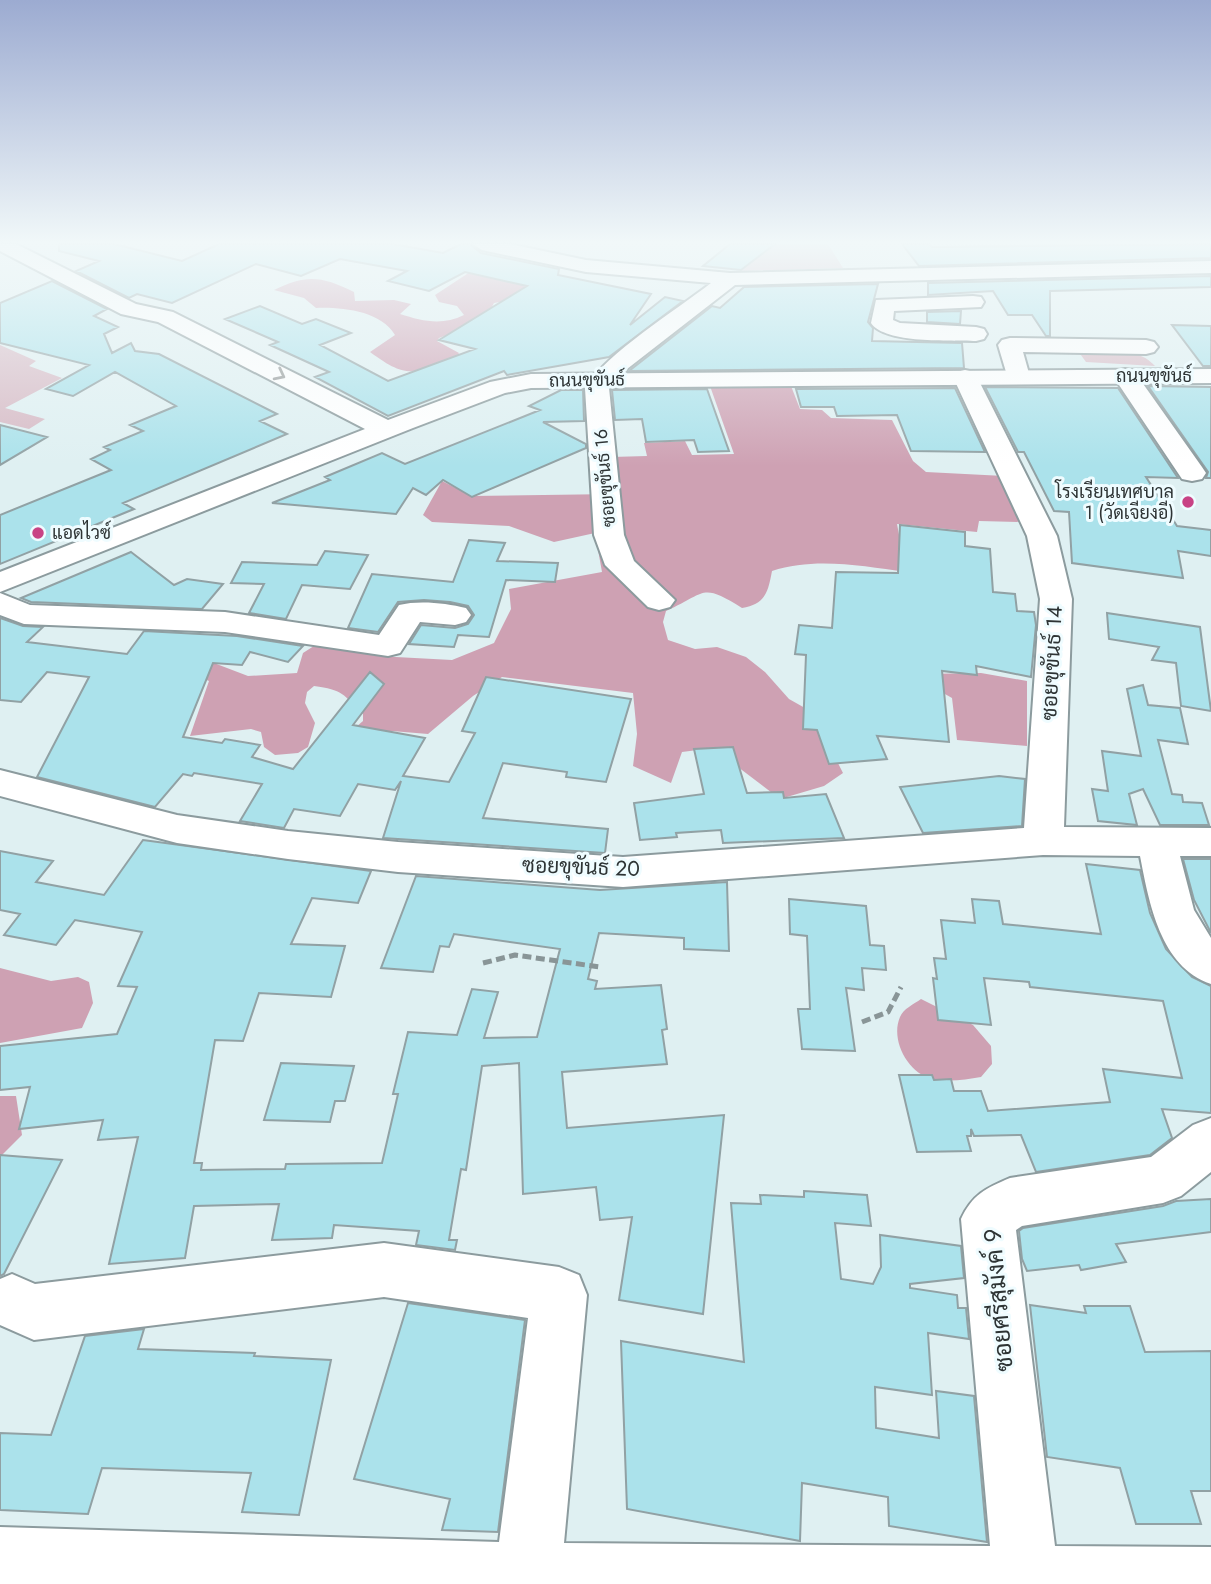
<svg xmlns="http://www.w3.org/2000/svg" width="1211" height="1584" font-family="Jost,Sarabun,sans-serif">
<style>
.green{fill:#d7bac5}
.forest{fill:#cea1b3}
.building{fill:#abe2eb;stroke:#91a1a4;stroke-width:2}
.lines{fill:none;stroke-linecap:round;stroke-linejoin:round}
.minor-casing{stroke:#8c9b9e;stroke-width:4}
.major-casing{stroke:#8c9b9e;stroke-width:4}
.path{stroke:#899597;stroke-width:5;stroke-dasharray:9 4.5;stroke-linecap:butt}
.minor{fill:#fff;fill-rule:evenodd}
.major{fill:#fff;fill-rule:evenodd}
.oneway{stroke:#969a9a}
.poi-dot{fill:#c84385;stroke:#effcff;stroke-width:2.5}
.labels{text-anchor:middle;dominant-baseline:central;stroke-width:6;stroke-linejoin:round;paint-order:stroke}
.far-street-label{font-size:18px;fill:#2e3435;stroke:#effcff}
.far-poi-label{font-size:18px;fill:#2e3435;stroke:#effcff;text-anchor:end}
.street-label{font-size:21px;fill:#2e3435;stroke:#effcff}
.near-street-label{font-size:24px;fill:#2e3435;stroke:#effcff}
</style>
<rect width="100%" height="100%" fill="#dff0f2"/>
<path class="green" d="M775,244h53l15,24 -102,3z
M0,345l36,16 -7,5 33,12 -57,30 40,11 -16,10 -29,-7z
M1078,351c25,1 59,-6 77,15l-69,-4z"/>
<path class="forest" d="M470,272l72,3 -26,24 -22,4 -10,18 -45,17 -2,3 22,12 -9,14c-41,6 -46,10 -80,-15l25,-17c-14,-24 -53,-28 -79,-27l-12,-10 -30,-8c32,-16 48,-14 80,2l1,9 39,-1 17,4 -11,10c22,7 42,12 64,1l-7,-9 -18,-4 -4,-7z
M710,386h81l9,23 22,1 9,8 61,2 21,41 13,11 78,4 19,46 -44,-1 -2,11 -80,-8 9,48c-44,-6 -91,-15 -134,-1 -4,22 -7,33 -30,37 -42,-26 -35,-15 -76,3l-3,11 5,18 27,9 22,-2 29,10 19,15 24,27 23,13 31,61 -19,13 -44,13 -67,-51 -31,4 -11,31 -38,-17 4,-32 -4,-41 -131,-16 -29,19 -45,38 -36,-3 -15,10 -21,-14 7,-6v-7c-20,-20 -20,-24 -49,-28l-7,6 -2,11 10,20 -7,24 -10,6 -23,2 -11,-8 -3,-15 -10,-3 -61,7 19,-55 -28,-12 25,-9 42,16 49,-3 6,-20 14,-9 60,12 75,4 42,-17 17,-34 -2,-20 93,-17 -7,-39 -41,9 -45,-16 -77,-4 -9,-7 19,-34 30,15 142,-2 -3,-37 36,-1 -3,-13 41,-2 7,14 42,-1z
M981,673l46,8v65l-70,-6 -5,-42 -32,-18 3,-6z
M0,968l51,13 27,-4 11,5 4,21 -11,25 -82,15z
M921,999l52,26 18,21 1,18 -11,13c-16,3 -33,5 -49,2 -24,-6 -42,-39 -32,-62 3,-8 14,-13 21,-18z
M0,1096h16l6,39 -22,22z"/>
<path class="building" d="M59,244h55l68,17 37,-17h174l50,9 18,-9h9l11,9 78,16 -1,6 93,19 -21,31 35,-28 18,4 -74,56 -102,18 -3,-4 -116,45 -73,-39 14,-5 -59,-27 8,-3 -53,-23 35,-13 42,18 14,-5 35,14 -31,12 68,36 87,-32 -36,-9 88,-54 -62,-14 -36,19 -41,-10 19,-10 -67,-12 -39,17 -45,-12 -84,39 -35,-9 -8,4 -53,-27 23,-10 -40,-10z
M730,244h45l-34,26 -38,-4z
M902,244h27l3,3 279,-3v14l-292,8z
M1211,276v11l-161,4v45h-4l-14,-21h-24l-15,-24 -65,4v-12z
M52,281l55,28 -13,7 24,11 -14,7 8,19 19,-10 4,8 24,3 118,60 -17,7 27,13 -164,69 11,6 -134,55v-49l111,-45 -20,-11 19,-9 -6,-3 39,-16 -13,-6 46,-19 -61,-34 -42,24 -27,-7 43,-24 -89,-22v-40z
M878,284l-10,38 5,6 -1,13 90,2 2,25 -335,3 83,-65 8,2 24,-21z
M961,311l-1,13 -33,-2v-10z
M1172,325l39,1v40h-8z
M1148,386l63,1v91h-5l2,-6z
M985,387l133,1 60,90 -32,-1 31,49 34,4v26l-33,-5 5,27 -111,-15 -3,-51 -15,-1 -30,-59h-6z
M955,388l30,64 -74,-1 -14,-36 -60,1 -3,-9h-33l-5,-18z
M707,389l22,62 -31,1 -4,-12 -48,2 -4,-23 -27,1 -3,-30z
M561,390h22l1,31 -41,1 43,22v4l-114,49 -29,-17 -17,15 -13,-7 -17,26 -124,-11 58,-23 -5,-3 57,-24 23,11 135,-54 -11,-4z
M0,425l47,12 -47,28z
M900,525l65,7v14l25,3 3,43 22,2 2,17 17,1 2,13 -5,52 -55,-11 1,9 -35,-4 7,71 -72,-6 10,23 -58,5 -12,-34 -14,-1 3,-74 -11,-1 4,-29 33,3 4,-56 62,1z
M469,540l36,3 -8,18 61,2 -3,19 -49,-2 -17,57 -31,-2 -4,12 -45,-3 12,-19 34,3 13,-4 6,-9 -6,-9 -18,-4 -26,-2 -26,2 -20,30 -30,-4 24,-54 81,8z
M325,551l43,4 -18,34 -48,-4 -16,34 -37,-6 15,-29 -33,-1 11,-21 75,3z
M131,552l43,33 13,-6 36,5 -21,25 -171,-7 -10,-4z
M1107,613l93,14 11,84 -30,-5 -5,-43 -24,-3 7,-13 -50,-8z
M0,618l23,8 20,1 -16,15 100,12 17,-23 93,5 66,10 -15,16 -38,-10 -8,13 -29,-2 -30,74 39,6 3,-4 35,6 -8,12 41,12 77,-97 14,12 -31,41 72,13 -22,38 46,6 26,-49 -13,-2 24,-54 145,22 -25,83 -40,-5 1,-5 -64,-9 -20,55 125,11 -3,24 -222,-15 18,-57 -6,9 -37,-6 -18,32 -46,-7 -10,19 -44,-7 22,-37 -68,-11 -2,3 -9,-2 -28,33 -118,-30 52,-100 -42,-5 -26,30 -21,-2z
M1143,685l5,20 32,3 8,36 -30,-4 14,54 10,1 1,7 19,1 7,22h-49l-17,-36 -14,5 8,31 -39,-4 -6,-32 16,2 -6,-40 39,5 -14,-67z
M733,747l14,46 36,-1 1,6 42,-4 18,44 -121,5 -2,-13 -45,3 1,4 -37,3 -6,-37 70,-9 -10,-45z
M999,776l26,3 -3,47 -99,7 -23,-46z
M143,840l228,31 -13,32 -46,-5 -21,46 54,2 -14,51 -72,-4 -16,48 -28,-1 -21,123h8l-1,7 84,-1 1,-5 96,-1 16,-69h-5l15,-62 49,3 15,-46 26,3 -14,46 53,-1 23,-88 -106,-15 -5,13 -9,-1 -7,26 -52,-4 35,-92 184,14 127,-8 2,69 -45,-2v-11l-85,-5 -11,46 9,2 -2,8 66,-4 6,44 -5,1 5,34 -105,8 5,56 157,-13 -21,199 -84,-14 13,-83 -32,3 -4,-33 -73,7 -4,-131 -37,3 -16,104 -5,-1 -12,71h8l-2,10 -39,-5 3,-14 -85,-6 -2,13 -60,2 7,-36 -85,2 -9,52 -76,6 29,-127 -40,3 5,-20 -84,9 11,-42 -30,3v-44l117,-12 20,-47 -19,-1 24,-54 -67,-12 -19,25 -52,-10 16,-21 -20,-4v-59l53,10 -17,21 68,13z
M1183,859h28v74l-17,-33z
M1086,864l54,6 10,43 16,36 26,28 19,9v127l-49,-4 10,29 -22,17 -114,17 -15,-37 -47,1 -3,-7v7h-4l4,15 -54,1 -18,-77h33l2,5 17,-1 3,12h27l7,20 122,-9 -7,-33 79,9 -19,-77 -133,-14 -1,-5 -45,-4 7,47 -53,-5 -5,-42 4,1 -3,-21 12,1 -5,-39 34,3 -3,-24 27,2 4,23 98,10z
M789,899l77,7 4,39 14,1 2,24 -24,-2 2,22 -18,-2 9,63 -53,-2 -4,-40h12l-3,-73 -17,-2z
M281,1063l73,3 -9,35h-10l-5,21 -66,-2z
M0,1155l62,5 -58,114 -4,2z
M804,1191l63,4 4,31 -36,-3 6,56 32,5 8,-17 -1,-32 81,11 3,32 -54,6v4l47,7 1,13h8l3,31 -41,-6 4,62 -57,-8 1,41 63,10 -3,-47 38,5 13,146 -98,-16 -1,-29 -86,-14 -2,58 -173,-32 -6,-168 123,21 -13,-159 30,1 -1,-9 44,2z
M1211,1199v33l-95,12 10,18 -45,8 -2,-5 -52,6 -5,-12 -3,-28 4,-3 140,-22 13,-5z
M408,1303l117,17 -27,212 -56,-2 8,-31 -96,-20z
M1030,1305l56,8 -2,-7h46l15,46 66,-1v140h-20l10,33h-65l-16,-56 -73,-11z
M144,1329l-6,20 117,4 -1,3 77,4 -32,155 -57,-3 9,-39 -149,-5 -14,46 -88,-4v-77l51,2 34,-99z"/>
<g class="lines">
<g class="minor-casing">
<path id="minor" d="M472,244h38l76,16 144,13 481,-12v12l-476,12 -108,84 -18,19 15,147 10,26 41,39 -5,7 -11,3 -11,-3 -43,-42 -11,-30 -9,-147c23,-36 90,-77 126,-105l-125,-11 -104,-22z
M973,296l8,1 3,5 -3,5 -87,4 -1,9 7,3 76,4 8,2 3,5 -3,5 -8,2c-25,-1 -91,3 -105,-18l5,-23z
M1010,338l136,2 8,2 4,5 -4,5 -8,2 -123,-2 7,25 -3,5 -9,2 -9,-2 -11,-37 4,-5z
M1125,369l9,2 68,96 4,6 -4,6 -10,2 -10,-2 -69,-103 3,-5z
M965,370l9,2 3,5 80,159 15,63 -8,228 147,1v28h-31l14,54 17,28v46c-51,-17 -62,-82 -71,-128l-97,-1 -420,32 -225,-15 -110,-13 -111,-16 -177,-47v-26l177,45 111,16 110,11 225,15 401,-29 16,-229 -13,-63 -74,-159 3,-5z
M0,593l30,12 195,7 154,23 20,-30c20,-5 47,-2 67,3l5,7 -5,7 -11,3 -35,-3 -20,31 -12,3 -163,-24 -201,-8 -24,-9z
M1211,1118v54l-30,24 -18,7 -141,23 -6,4 39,316 156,1v37h-1211v-57l499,15 29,-224 -144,-21 -350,43 -34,-15v-46l12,-5 23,10 349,-41 175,24 20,8 8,20 -23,248 426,3 -29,-327c11,-24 25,-31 49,-41l141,-21 42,-32z"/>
</g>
<g class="major-casing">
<path id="major" d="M0,244h16l120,60 37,8 215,108 102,-38 41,-8 680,-5v14l-680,5 -26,5 -92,35 -413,164v-20l365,-143 -207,-107 -37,-8 -121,-63z"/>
</g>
<path class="path" d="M483,963l32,-8 85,12
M862,1022l26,-10 13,-25"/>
<use href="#minor" class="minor"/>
<use href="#major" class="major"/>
</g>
<defs><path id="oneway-chevron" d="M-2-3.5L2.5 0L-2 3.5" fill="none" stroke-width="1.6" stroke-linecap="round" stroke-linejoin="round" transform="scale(1.75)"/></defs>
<use class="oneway" href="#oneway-chevron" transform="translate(280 375) rotate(27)"/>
<linearGradient id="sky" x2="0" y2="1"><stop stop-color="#9cabd1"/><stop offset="0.52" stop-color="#f1f8f9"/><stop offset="1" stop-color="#f1f8f9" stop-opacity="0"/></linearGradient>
<rect width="1211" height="466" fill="url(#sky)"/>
<g class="poi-dot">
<circle cx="1188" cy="502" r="7"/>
<circle cx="38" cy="533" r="7"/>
</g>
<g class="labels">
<g class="far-street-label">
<text x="1154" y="376">ถนนขุขันธ์</text>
<text transform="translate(587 380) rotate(-1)">ถนนขุขันธ์</text>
<text transform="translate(605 478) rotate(-95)">ซอยขุขันธ์ 16</text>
</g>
<g class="far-poi-label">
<text x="1174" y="492">โรงเรียนเทศบาล<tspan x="1174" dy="21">1 (วัดเจียงอี)</tspan></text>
<text x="52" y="533" text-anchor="start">แอดไวซ์</text>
</g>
<g class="street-label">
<text transform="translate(1052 663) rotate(-87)">ซอยขุขันธ์ 14</text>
<text transform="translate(581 867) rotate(2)">ซอยขุขันธ์ 20</text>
</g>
<g class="near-street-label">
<text transform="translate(998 1300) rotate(-95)">ซอยศรีสุมังค์ 9</text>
</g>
</g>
</svg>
